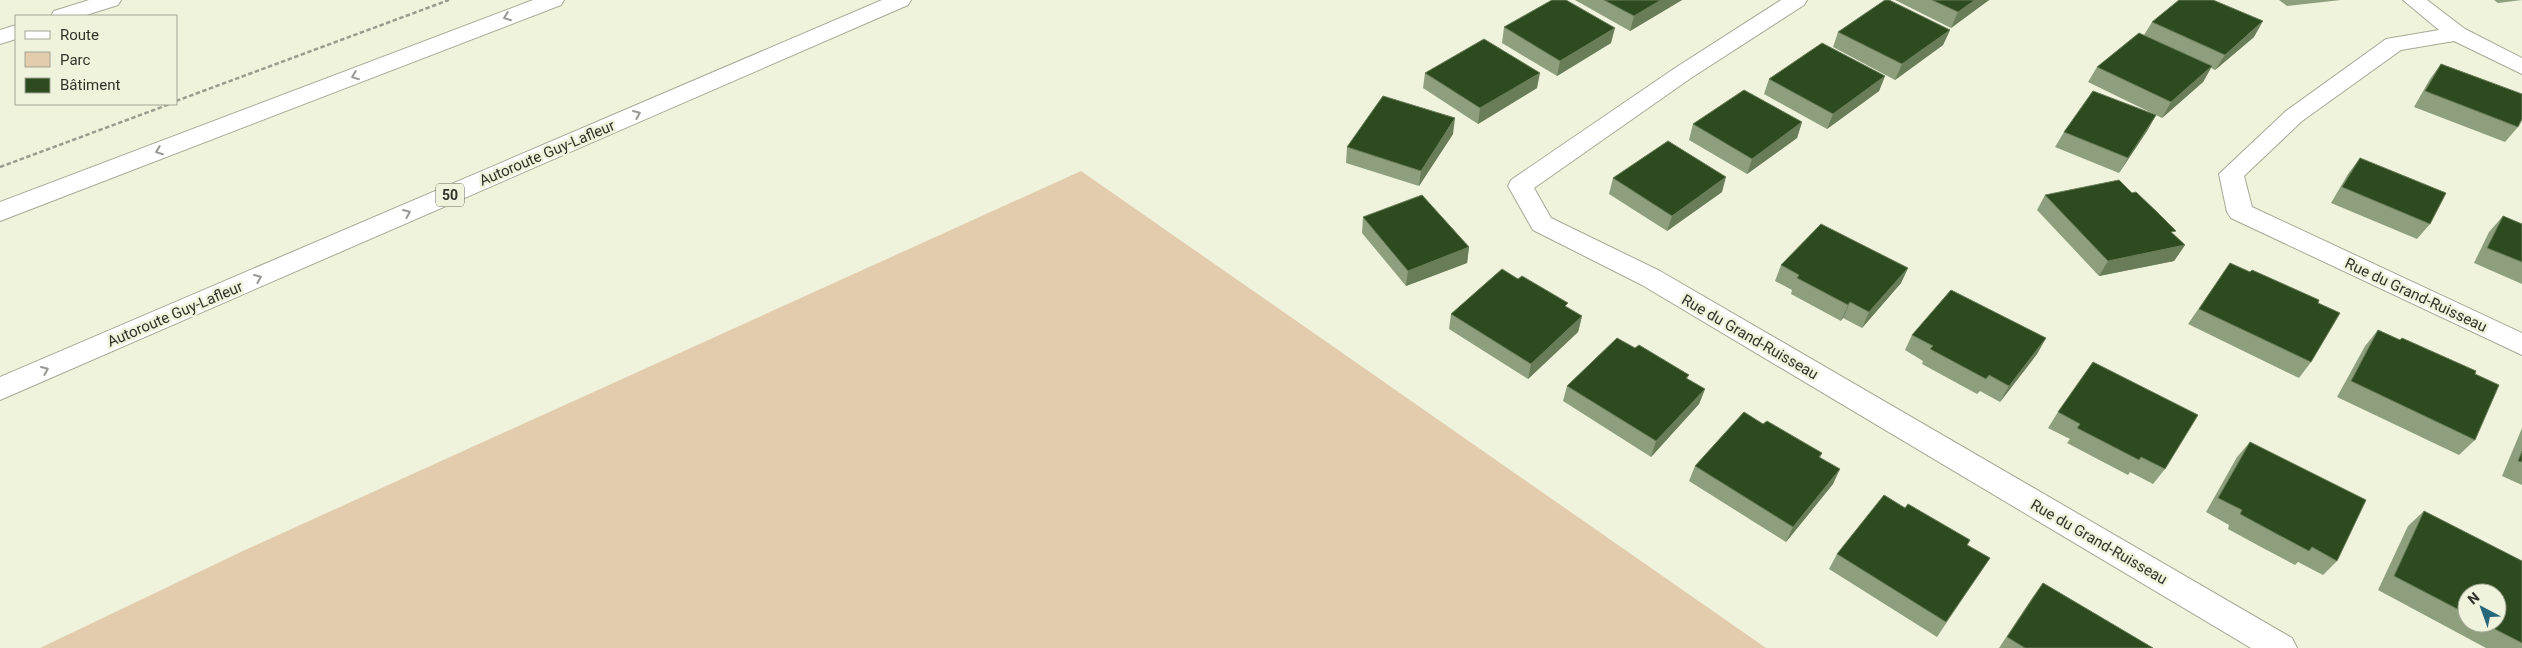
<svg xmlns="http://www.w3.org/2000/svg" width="2522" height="648" font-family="Roboto,sans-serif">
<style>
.green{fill:#e3cbad}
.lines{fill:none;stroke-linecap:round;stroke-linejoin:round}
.minor-casing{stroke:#a6a994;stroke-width:2}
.highway-casing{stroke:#a6a994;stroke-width:2}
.path{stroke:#9a9d8d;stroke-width:2.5;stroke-dasharray:4.5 2.5;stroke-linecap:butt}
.minor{fill:#fff;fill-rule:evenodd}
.highway{fill:#fff;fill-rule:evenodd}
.wall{fill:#8e9f7e;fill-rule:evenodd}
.shaded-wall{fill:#687d58}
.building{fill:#2e4b1f;stroke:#687d58}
.oneway{stroke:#989994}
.labels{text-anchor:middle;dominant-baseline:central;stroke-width:5;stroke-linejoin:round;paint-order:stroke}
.shield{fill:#eff3dc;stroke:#6a6d5f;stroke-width:1}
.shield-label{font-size:14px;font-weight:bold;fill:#31332a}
.street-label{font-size:15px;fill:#31332a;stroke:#eff3dc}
</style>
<rect width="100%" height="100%" fill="#eff3dc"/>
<path class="green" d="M1081,171l685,477h-1726l205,-98z"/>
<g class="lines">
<g class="minor-casing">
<path id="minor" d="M89,0h32l-3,5 -35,11h-32l3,-5z
M1781,0h26l-3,5 -113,73 -157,110 17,30 109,53 632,367 5,10h-46l-609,-363 -109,-55 -25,-44 3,-6 164,-112z
M2403,0h24l38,29 57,29v16l-68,-33 -53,9 -99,71 -58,55 8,31 270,126v22l-291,-137 -4,-6 -8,-38 67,-63 100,-72 53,-9z
M16,25v14l-16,5v-14z"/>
</g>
<g class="highway-casing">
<path id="highway" d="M533,0h31l-3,5 -561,216v-19z
M882,0h29l-3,5 -908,395v-23z"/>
</g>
<path class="path" d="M176,101l273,-101
M0,167l170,-63"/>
<use href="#minor" class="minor"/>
<use href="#highway" class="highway"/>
</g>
<path class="wall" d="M1575,0h107l-52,31z
M1895,0h94l-38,28z
M2279,0h62l-54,6z
M2494,0h28l-24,3z
M2152,22l102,15 -39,33 -4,-2 -8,14 -41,36 -74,-36 9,-15 47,-32z
M1504,27l107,16 -54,33 -55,-33z
M1950,30l-7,15 -48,35 -62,-33 5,-15z
M2441,64l77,63 -13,15 -91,-35 16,-28z
M1425,73l112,15 -59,36 -55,-36z
M1885,76l-6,15 -52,38 -63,-35 5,-15z
M2156,115l-9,16 -28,42 -64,-26 9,-15z
M1802,122l-5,16 -50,36 -58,-34 4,-16z
M1453,134l-34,52 -73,-23 1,-16z
M2360,158l70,66 -13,15 -86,-36 17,-29z
M1613,178l109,14 -55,39 -58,-37z
M2045,195l129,39 11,11 -11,16 -75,15 -62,-66z
M2503,216l19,8v60l-48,-21 15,-31z
M1363,217l106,30 -2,16 -61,23 -44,-53z
M2230,263l81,99 -12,16 -111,-54z
M1781,265l127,3 -7,15 -39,45 -19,-10 -2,3 -50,-27 1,-4 -17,-9z
M1567,308l15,8 -4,16 -50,47 -79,-50 2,-15z
M2378,330l97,44v66l-16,15 -122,-58 28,-51z
M1912,335l134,3 -9,16 -37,48 -20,-11 -3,3 -55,-30 1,-3 -18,-11z
M1635,348l54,27 -2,4 18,10 -6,15 -48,53 -88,-56 4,-15z
M2058,412l107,57 -12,15 -23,-12 -2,3 -61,-32 3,-4 -22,-11z
M1763,424l59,29 -2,5 13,26 -47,58 -97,-61 6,-15z
M2522,428v57l-20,-9z
M2250,442l87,119 -14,14 -25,-13 -3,3 -34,-18 -33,-18 1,-4 -23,-13 31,-55z
M1905,508l85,50 -53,79 -108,-68 8,-15z
M2424,511l98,50v87h-36l-108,-58 30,-64zM2467,593l30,30h-30z
M2043,583l110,65h-154l33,-50z"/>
<path class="shaded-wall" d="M1661,0h21l-52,31 4,-15z
M1975,0h14l-38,28 7,-16z
M2263,21l-9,16 -39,33 10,-15z
M1615,28l-4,15 -54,33 3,-15z
M1950,30l-7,15 -48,35 7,-16z
M2212,66l-9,16 -41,36 9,-16z
M1540,73l-3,15 -59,36 2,-16z
M1885,76l-6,15 -52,38 6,-15z
M2156,115l-9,16 -28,42 9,-15z
M1455,118l-2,16 -34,52 2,-15z
M1802,122l-5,16 -50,36 5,-15z
M1726,177l-4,15 -55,39 5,-15z
M2185,245l-11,16 -75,15 9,-15z
M1469,247l-2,16 -61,23 2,-15z
M1908,268l-7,15 -39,45 7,-16z
M1850,302l-7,16 -2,3 7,-16z
M1582,316l-4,16 -50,47 3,-15z
M2046,338l-9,16 -37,48 9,-16z
M1705,389l-6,15 -48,53 5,-16z
M1840,469l-7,15 -47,58 7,-15z"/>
<path class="building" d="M1552,0h14l49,28 -55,33 -56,-34z
M1604,0h57l-27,16z
M1885,0h4l61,30 -48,34 -64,-32z
M1932,0h43l-17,12z
M2179,0h34l50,21 -38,34 -73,-33z
M2139,33l73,33 -41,36 -74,-35z
M1484,39l56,34 -60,35 -55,-35z
M1822,43l63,33 -52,38 -64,-35z
M2441,64l81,30v25l-4,8 -93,-36z
M1744,90l58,32 -50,37 -59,-35z
M2093,91l63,24 -28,43 -64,-26z
M1383,96l72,22 -34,53 -74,-24z
M1668,141l58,36 -54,39 -59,-38z
M2360,158l86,35 -16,31 -88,-37z
M2119,180l13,13 4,-1 21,20 19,19 -5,1 14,13 -77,16 -63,-66z
M1422,195l47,52 -61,24 -45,-54z
M2503,216l19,8v38l-35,-14z
M1821,224l87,44 -39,44 -19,-10 -2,3 -51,-27 2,-3 -18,-10z
M2230,263l20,9 2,-2 67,30 -1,3 22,10 -29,49 -112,-53z
M1502,269l16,10 4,-3 46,27 -3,3 17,10 -51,48 -80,-50z
M1951,290l95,48 -37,48 -20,-11 -3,4 -56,-30 3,-3 -21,-11z
M2378,330l22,10 2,-2 74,33 -1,3 24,11 -24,55 -124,-59z
M1617,338l18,10 4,-3 50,30 -3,3 19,11 -49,52 -89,-55z
M2093,362l105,53 -33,54 -24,-12 -2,3 -62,-32 3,-4 -22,-12z
M1744,412l19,12 4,-3 55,32 -3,4 21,12 -47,58 -98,-61z
M2250,442l116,58 -29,61 -25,-14 -3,4 -34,-18 -35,-19 2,-4 -24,-12z
M2522,451v11l-4,-1z
M1884,495l21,13 3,-4 62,36 -3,5 23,13 -44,64 -109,-68z
M2424,511l98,50v82l-39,-20h14v-30h-30v21l-73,-38z
M2043,583l110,65h-128l-18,-11z"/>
<defs><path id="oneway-chevron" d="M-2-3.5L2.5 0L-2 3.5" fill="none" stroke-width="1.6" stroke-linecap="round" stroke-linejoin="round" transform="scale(1.25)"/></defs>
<g class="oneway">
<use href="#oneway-chevron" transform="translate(507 17) rotate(159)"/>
<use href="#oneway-chevron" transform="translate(355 76) rotate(159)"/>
<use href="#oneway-chevron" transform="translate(637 114) rotate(-23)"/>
<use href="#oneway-chevron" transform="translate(159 151) rotate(159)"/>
<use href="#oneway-chevron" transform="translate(407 213) rotate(-23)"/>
<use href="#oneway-chevron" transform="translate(258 278) rotate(-23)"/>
<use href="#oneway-chevron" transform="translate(45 370) rotate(-23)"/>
</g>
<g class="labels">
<rect class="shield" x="436" y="183.5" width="28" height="23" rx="4"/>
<g class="shield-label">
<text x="450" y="195">50</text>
</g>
<g class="street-label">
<text transform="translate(547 153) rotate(-23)">Autoroute Guy-Lafleur</text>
<text transform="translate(2416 295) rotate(25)">Rue du Grand-Ruisseau</text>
<text transform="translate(175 314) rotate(-23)">Autoroute Guy-Lafleur</text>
<text transform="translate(1750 337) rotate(30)">Rue du Grand-Ruisseau</text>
<text transform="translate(2099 542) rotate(30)">Rue du Grand-Ruisseau</text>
</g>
</g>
<rect x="15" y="15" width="162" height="90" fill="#eff3dc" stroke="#a3a695"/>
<rect x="25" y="31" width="25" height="8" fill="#ffffff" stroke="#a3a695"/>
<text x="60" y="40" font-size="15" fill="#31332a">Route</text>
<rect x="25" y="52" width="25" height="15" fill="#e3cbad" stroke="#a3a695"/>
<text x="60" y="65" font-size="15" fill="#31332a">Parc</text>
<rect x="25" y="78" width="25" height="15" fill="#2e4b1f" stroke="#a3a695"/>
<text x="60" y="90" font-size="15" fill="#31332a">Bâtiment</text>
<g transform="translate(2482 608) rotate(319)"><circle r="24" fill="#eff3dc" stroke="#a3a695"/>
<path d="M0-4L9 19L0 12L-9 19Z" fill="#26677b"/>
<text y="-8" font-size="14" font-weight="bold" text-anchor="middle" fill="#31332a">N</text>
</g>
</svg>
